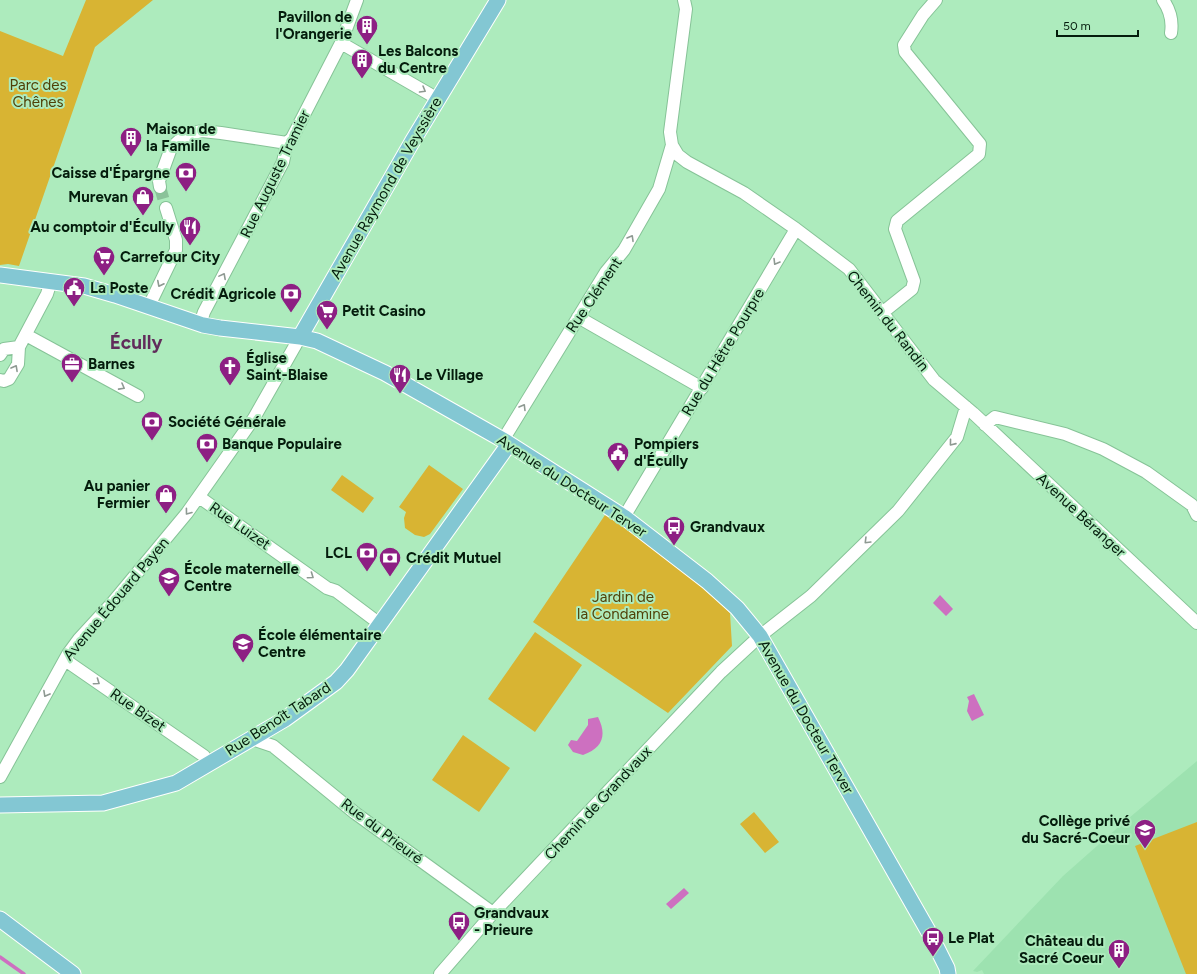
<svg xmlns="http://www.w3.org/2000/svg" width="1197" height="974" font-family="Figtree,sans-serif">
<style>
.built{fill:#9de2b0}
.green{fill:#d8b433}
.water{fill:#cd70c0}
.lines{fill:none;stroke-linecap:round;stroke-linejoin:round}
.stream{stroke:#cd70c0;stroke-width:3.5}
.minor-tunnel{stroke:#8bc29a;stroke-width:12;stroke-dasharray:12 6;stroke-linecap:butt}
.minor-casing{stroke:#86c397;stroke-width:14}
.major-casing{stroke:#fff;stroke-width:17}
.minor{stroke:#fff;stroke-width:12}
.major{stroke:#83c7d3;stroke-width:15}
.oneway{stroke:#8e9992}
.labels{text-anchor:middle;dominant-baseline:central;stroke-width:4;stroke-linejoin:round;paint-order:stroke}
.poi-label{font-size:15px;font-weight:bold;fill:#041c0c;stroke:#adebbd;text-anchor:start}
.park-label{font-size:15px;fill:#504007;stroke:#adebbd}
.street-label{font-size:15px;fill:#041c0c;stroke:#adebbd}
.district-label{font-size:19px;font-weight:bold;fill:#612c5b;stroke:#adebbd}
</style>
<rect width="100%" height="100%" fill="#adebbd"/>
<path class="built" d="M1197,761v213h-213l-2,-4 -5,2 -4,-1 90,-95 60,-53z"/>
<path class="green" d="M86,0h67l-58,47 -76,219 -11,-2 -8,1v-234l63,25z
M429,465l34,24 -33,45 -6,3 -9,-2 -10,-7 -1,-10 2,-6 -7,-5z
M342,475l32,23 -11,15 -32,-23z
M605,515c44,28 87,62 125,98l2,33 -64,67 -135,-91z
M535,632l47,33 -47,67 -47,-33z
M463,735l47,33 -31,44 -47,-32z
M754,812l25,30 -14,11 -25,-29z
M1197,822v152h-11l-51,-128z"/>
<path class="water" d="M940,595l13,14 -7,7 -13,-13z
M974,694l10,21 -12,6 -5,-10 2,-10 -2,-4z
M598,717c9,18 5,31 -15,38l-10,-3 -5,-7 3,-5 6,1 11,-16v-6z
M684,888l5,5 -18,16 -5,-5z"/>
<g class="lines">
<path class="stream" d="M0,957l24,17"/>
<path class="minor-tunnel" d="M160,187l6,21"/>
<g class="minor-casing">
<path id="minor" d="M684,0l2,9 -16,123 2,13 6,10 9,7 57,31 52,36 53,40 85,111 39,33 224,210
M1163,0c7,10 10,20 8,33
M341,43l97,56
M160,187l-1,-6 12,-33 10,-9 16,-7 5,-1 19,2 66,10
M149,306l27,-56v-10l-10,-32
M882,313l30,-24 2,-8 -19,-52 2,-8 82,-67 1,-10 -75,-92 -1,-7 19,-30 13,-15
M578,317l124,71
M200,324l4,-12 79,-150 4,-19 5,-5 49,-95 16,-43
M26,335l112,61
M0,355l4,-6 15,-2
M0,380l4,1 5,-2 9,-15 1,-17 28,-53 4,-13
M985,425l10,-8 70,17 38,15 43,23 46,33 5,10
M503,440l103,-168 18,-22 35,-61 13,-44
M199,497l128,91 9,3 44,33
M624,517l172,-288
M65,660l139,96 5,8
M252,739l21,7 82,67 138,100
M0,777l68,-123 11,-15 34,-37 74,-89 67,-95 46,-81
M440,974l53,-61 228,-241 39,-36 51,-40 87,-85 59,-74 9,-30"/>
</g>
<g class="major-casing">
<path id="major" d="M0,275l84,11 31,9 88,30 17,3 80,9 17,4 68,32 118,67 121,77 83,64 30,27 23,28 171,300 16,32 1,6
M300,337l112,-195 86,-142
M0,805l103,-2 73,-20 109,-64 51,-37 11,-12 162,-226
M0,919l73,55"/>
</g>
<use href="#minor" class="minor"/>
<use href="#major" class="major"/>
</g>
<defs><path id="oneway-chevron" d="M-2-3.5L2.5 0L-2 3.5" fill="none" stroke-width="1.6" stroke-linecap="round" stroke-linejoin="round"/></defs>
<g class="oneway">
<use href="#oneway-chevron" transform="translate(423 90) rotate(30)"/>
<use href="#oneway-chevron" transform="translate(631 238) rotate(-60)"/>
<use href="#oneway-chevron" transform="translate(776 262) rotate(121)"/>
<use href="#oneway-chevron" transform="translate(223 276) rotate(-62)"/>
<use href="#oneway-chevron" transform="translate(160 284) rotate(117)"/>
<use href="#oneway-chevron" transform="translate(15 368) rotate(-61)"/>
<use href="#oneway-chevron" transform="translate(122 387) rotate(29)"/>
<use href="#oneway-chevron" transform="translate(523 407) rotate(-59)"/>
<use href="#oneway-chevron" transform="translate(952 443) rotate(129)"/>
<use href="#oneway-chevron" transform="translate(188 512) rotate(127)"/>
<use href="#oneway-chevron" transform="translate(867 541) rotate(135)"/>
<use href="#oneway-chevron" transform="translate(311 576) rotate(35)"/>
<use href="#oneway-chevron" transform="translate(97 682) rotate(35)"/>
<use href="#oneway-chevron" transform="translate(46 694) rotate(119)"/>
</g>
<defs>
<g id="building-pin" transform="scale(1.15)"><path d="M0 17L-7.5 6A9.5 9.5 0 1 1 7.5 6Z" fill="#8d1f83" stroke="#adebbd"/><path d="M-4-6H4V6H1V3H-1V6H-4ZM-2.5-4.3h1.7v1.8h-1.7ZM.8-4.3h1.7v1.8H.8ZM-2.5-1h1.7V.8h-1.7ZM.8-1h1.7V.8H.8Z" fill="#fff"/></g>
<g id="bank-pin" transform="scale(1.15)"><path d="M0 17L-7.5 6A9.5 9.5 0 1 1 7.5 6Z" fill="#8d1f83" stroke="#adebbd"/><path d="M-6-4H6V4H-6ZM0-2.3a2.3 2.3 0 1 0 0 4.6a2.3 2.3 0 1 0 0-4.6Z" fill="#fff"/></g>
<g id="shop-pin" transform="scale(1.15)"><path d="M0 17L-7.5 6A9.5 9.5 0 1 1 7.5 6Z" fill="#8d1f83" stroke="#adebbd"/><path d="M-5-2.5h2.3a2.7 3.5 0 0 1 5.4 0H5L5.5 6h-11ZM-1.5-2.5h3a1.5 2.3 0 0 0-3 0Z" fill="#fff"/></g>
<g id="restaurant-pin" transform="scale(1.15)"><path d="M0 17L-7.5 6A9.5 9.5 0 1 1 7.5 6Z" fill="#8d1f83" stroke="#adebbd"/><path d="M-5-6h1v4h1v-4h1v4h1v-4h1v5L-1.5 .5V6h-2V.5L-5-1ZM5-6V6H3V1.5H1.5Q1.5-4 5-6Z" fill="#fff"/></g>
<g id="supermarket-pin" transform="scale(1.15)"><path d="M0 17L-7.5 6A9.5 9.5 0 1 1 7.5 6Z" fill="#8d1f83" stroke="#adebbd"/><path d="M-6-5.5h2.5l.6 2H6L4.5 2H-2.5L-4.4-4H-6ZM-1.5 3.2a1.3 1.3 0 1 0 .1 0ZM3 3.2a1.3 1.3 0 1 0 .1 0Z" fill="#fff"/></g>
<g id="civic-pin" transform="scale(1.15)"><path d="M0 17L-7.5 6A9.5 9.5 0 1 1 7.5 6Z" fill="#8d1f83" stroke="#adebbd"/><path d="M-.6-6.5H3V-4.5H.6V-3L4-1V1h2V6H-6V1h2V-1L-.6-3ZM-1.2 2.5V6h2.4V2.5Z" fill="#fff"/></g>
<g id="office-pin" transform="scale(1.15)"><path d="M0 17L-7.5 6A9.5 9.5 0 1 1 7.5 6Z" fill="#8d1f83" stroke="#adebbd"/><path d="M-6-3h4V-5.5h4V-3h4V5H-6ZM-1-4.5V-3h2v-1.5ZM-6 0V1H6V0Z" fill="#fff"/></g>
<g id="church-pin" transform="scale(1.15)"><path d="M0 17L-7.5 6A9.5 9.5 0 1 1 7.5 6Z" fill="#8d1f83" stroke="#adebbd"/><path d="M-1.2-6h2.4v3.5h3.3v2.4h-3.3V6h-2.4V-.1h-3.3v-2.4h3.3Z" fill="#fff"/></g>
<g id="bus-pin" transform="scale(1.15)"><path d="M0 17L-7.5 6A9.5 9.5 0 1 1 7.5 6Z" fill="#8d1f83" stroke="#adebbd"/><path d="M-5-6H5V4H4V6H2V4H-2V6H-4V4H-5ZM-3.5-4V0h7V-4ZM-3.5 1.2v1.5H-2V1.2ZM2 1.2v1.5H3.5V1.2Z" fill="#fff"/></g>
<g id="school-pin" transform="scale(1.15)"><path d="M0 17L-7.5 6A9.5 9.5 0 1 1 7.5 6Z" fill="#8d1f83" stroke="#adebbd"/><path d="M0-5L7-2L0 1L-7-2ZM-4 1L0 2.5L4 1V4Q0 6-4 4Z" fill="#fff"/></g>
</defs>
<g fill-rule="evenodd">
<use href="#building-pin" x="367" y="26"/>
<use href="#building-pin" x="362" y="60"/>
<use href="#building-pin" x="131" y="138"/>
<use href="#bank-pin" x="186" y="173"/>
<use href="#shop-pin" x="143" y="197"/>
<use href="#restaurant-pin" x="190" y="227"/>
<use href="#supermarket-pin" x="104" y="257"/>
<use href="#civic-pin" x="74" y="288"/>
<use href="#bank-pin" x="291" y="294"/>
<use href="#supermarket-pin" x="327" y="311"/>
<use href="#office-pin" x="72" y="364"/>
<use href="#church-pin" x="230" y="367"/>
<use href="#restaurant-pin" x="400" y="375"/>
<use href="#bank-pin" x="152" y="422"/>
<use href="#bank-pin" x="207" y="444"/>
<use href="#civic-pin" x="618" y="453"/>
<use href="#shop-pin" x="166" y="495"/>
<use href="#bus-pin" x="674" y="527"/>
<use href="#bank-pin" x="367" y="553"/>
<use href="#bank-pin" x="390" y="558"/>
<use href="#school-pin" x="169" y="578"/>
<use href="#school-pin" x="243" y="644"/>
<use href="#school-pin" x="1145" y="830"/>
<use href="#bus-pin" x="459" y="922"/>
<use href="#bus-pin" x="933" y="938"/>
<use href="#building-pin" x="1119" y="950"/>
</g>
<g class="labels">
<g class="poi-label">
<text x="352" y="17" text-anchor="end">Pavillon de<tspan x="352" dy="17">l'Orangerie</tspan></text>
<text x="378" y="51">Les Balcons<tspan x="378" dy="17">du Centre</tspan></text>
<text x="146" y="129">Maison de<tspan x="146" dy="17">la Famille</tspan></text>
<text x="170" y="173" text-anchor="end">Caisse d'Épargne</text>
<text x="128" y="197" text-anchor="end">Murevan</text>
<text x="174" y="227" text-anchor="end">Au comptoir d'Écully</text>
<text x="120" y="257">Carrefour City</text>
<text x="90" y="288">La Poste</text>
<text x="276" y="294" text-anchor="end">Crédit Agricole</text>
<text x="342" y="311">Petit Casino</text>
<text x="246" y="358">Église<tspan x="246" dy="17">Saint-Blaise</tspan></text>
<text x="88" y="364">Barnes</text>
<text x="416" y="375">Le Village</text>
<text x="168" y="422">Société Générale</text>
<text x="222" y="444">Banque Populaire</text>
<text x="634" y="444">Pompiers<tspan x="634" dy="17">d'Écully</tspan></text>
<text x="150" y="486" text-anchor="end">Au panier<tspan x="150" dy="17">Fermier</tspan></text>
<text x="690" y="527">Grandvaux</text>
<text x="352" y="553" text-anchor="end">LCL</text>
<text x="406" y="558">Crédit Mutuel</text>
<text x="184" y="569">École maternelle<tspan x="184" dy="17">Centre</tspan></text>
<text x="258" y="635">École élémentaire<tspan x="258" dy="17">Centre</tspan></text>
<text x="1130" y="821" text-anchor="end">Collège privé<tspan x="1130" dy="17">du Sacré-Coeur</tspan></text>
<text x="474" y="913">Grandvaux<tspan x="474" dy="17">- Prieure</tspan></text>
<text x="948" y="938">Le Plat</text>
<text x="1104" y="941" text-anchor="end">Château du<tspan x="1104" dy="17">Sacré Coeur</tspan></text>
</g>
<g class="park-label">
<text x="38" y="85">Parc des<tspan x="38" dy="17">Chênes</tspan></text>
<text x="623" y="597">Jardin de<tspan x="623" dy="17">la Condamine</tspan></text>
</g>
<g class="street-label">
<text transform="translate(275 174) rotate(-64)">Rue Auguste Tramier</text>
<text transform="translate(386 188) rotate(-60)">Avenue Raymond de Veyssière</text>
<text transform="translate(594 295) rotate(-56)">Rue Clément</text>
<text transform="translate(888 321) rotate(52)">Chemin du Randin</text>
<text transform="translate(723 352) rotate(-59)">Rue du Hêtre Pourpre</text>
<text transform="translate(572 486) rotate(33)">Avenue du Docteur Terver</text>
<text transform="translate(1081 515) rotate(43)">Avenue Béranger</text>
<text transform="translate(240 526) rotate(35)">Rue Luizet</text>
<text transform="translate(116 599) rotate(-50)">Avenue Édouard Payen</text>
<text transform="translate(138 710) rotate(35)">Rue Bizet</text>
<text transform="translate(806 717) rotate(60)">Avenue du Docteur Terver</text>
<text transform="translate(278 719) rotate(-33)">Rue Benoît Tabard</text>
<text transform="translate(598 803) rotate(-47)">Chemin de Grandvaux</text>
<text transform="translate(382 831) rotate(37)">Rue du Prieuré</text>
</g>
<g class="district-label">
<text x="136" y="342">Écully</text>
</g>
</g>
<path d="M1057 30v6h81v-6" fill="none" stroke="#041c0c" stroke-width="2"/>
<text x="1063" y="30" font-size="12" fill="#041c0c" stroke="#adebbd" stroke-width="3" paint-order="stroke">50 m</text>
</svg>
